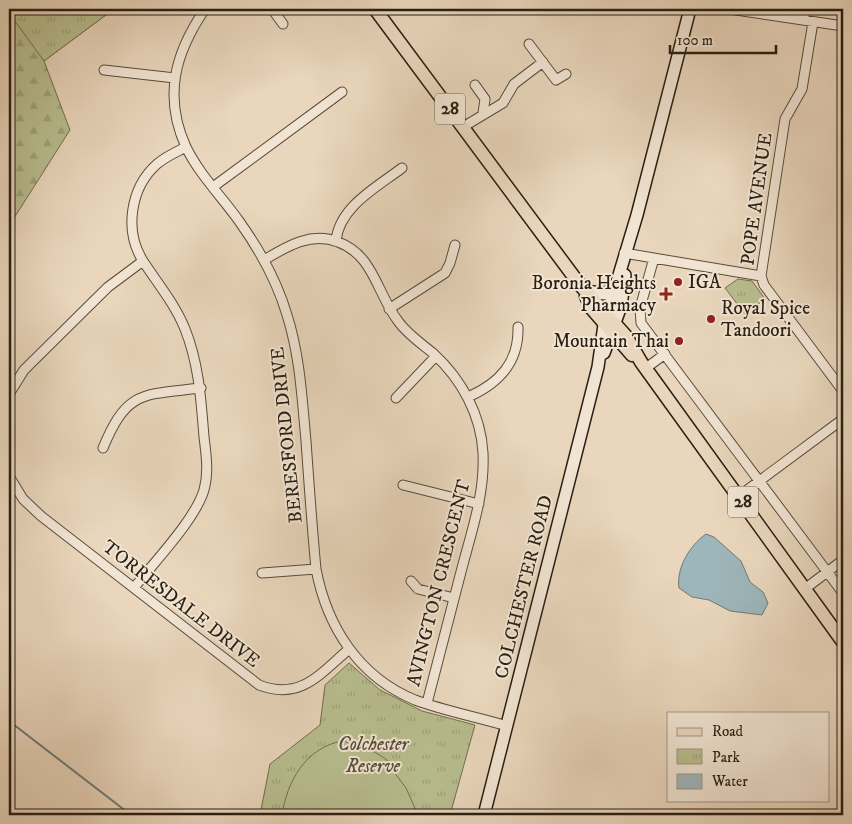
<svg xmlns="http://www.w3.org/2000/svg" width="852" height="824" font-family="'IM FELL DW Pica',serif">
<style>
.forest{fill:url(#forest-firs);stroke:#706e51}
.park{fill:url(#park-tufts);stroke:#706e51}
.garden{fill:#b8bd8f;stroke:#706e51}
.water{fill:#9db6bb;stroke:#6f7a78}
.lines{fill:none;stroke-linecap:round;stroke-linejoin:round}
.stream{stroke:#6f7a78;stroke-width:2}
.minor-casing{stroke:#594d3d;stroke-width:11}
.secondary-casing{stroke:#291f13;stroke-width:14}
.primary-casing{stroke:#291f13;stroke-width:15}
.minor{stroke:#f1e4d3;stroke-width:9}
.secondary{stroke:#f1e4d3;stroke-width:11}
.primary{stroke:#e9d6bc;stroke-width:12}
.poi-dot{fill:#8f2418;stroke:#f1e4d3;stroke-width:2}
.labels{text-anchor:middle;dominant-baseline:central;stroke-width:4;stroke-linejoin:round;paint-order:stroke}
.shield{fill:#f1e4d3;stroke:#655a4d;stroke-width:1}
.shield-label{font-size:18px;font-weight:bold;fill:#291f13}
.street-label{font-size:19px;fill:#291f13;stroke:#f1e4d3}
.poi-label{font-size:19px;fill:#291f13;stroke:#f1e4d3;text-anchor:start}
.park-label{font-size:19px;font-style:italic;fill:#544e38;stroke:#f1e4d3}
</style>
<defs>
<pattern id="forest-firs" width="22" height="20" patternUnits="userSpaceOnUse" patternTransform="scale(1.25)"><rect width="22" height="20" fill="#b8bd8f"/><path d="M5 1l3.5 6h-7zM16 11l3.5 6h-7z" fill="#9ea27a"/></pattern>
<pattern id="park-tufts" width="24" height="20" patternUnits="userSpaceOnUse" patternTransform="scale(1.25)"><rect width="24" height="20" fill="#b8bd8f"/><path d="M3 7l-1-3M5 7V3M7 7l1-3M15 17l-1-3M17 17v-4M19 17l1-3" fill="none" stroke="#9ea27a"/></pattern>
</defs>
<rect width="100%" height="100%" fill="#e9d6bc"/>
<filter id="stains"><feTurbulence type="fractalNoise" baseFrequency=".004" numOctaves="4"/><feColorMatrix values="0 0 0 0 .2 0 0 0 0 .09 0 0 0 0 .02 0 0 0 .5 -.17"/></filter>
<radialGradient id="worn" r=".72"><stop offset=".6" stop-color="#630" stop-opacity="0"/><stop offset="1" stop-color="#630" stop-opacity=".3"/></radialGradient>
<path class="forest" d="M9,9h105l-70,52 26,69 -61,96z"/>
<path class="park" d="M9,9h105l-70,52 -35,-48z
M738,279l14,2 13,18 -20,15 -20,-26z
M349,663l31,27 42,21 53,14 -25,90h-190l10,-51 50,-39 5,-40z"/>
<path class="garden" d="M342,741c21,5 35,10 51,24l-3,2 16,21 12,27h-136c5,-33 23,-67 60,-74z"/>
<path class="water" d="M706,534l8,3 27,24 9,21 13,10 5,11 -6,12 -32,-4 -21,-11 -17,-3 -13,-9c-3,-20 11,-43 27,-54z"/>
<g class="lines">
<path class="stream" d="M9,721l122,94"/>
<g class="minor-casing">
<path id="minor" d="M205,9c-30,44 -42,87 -19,138 13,27 36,50 53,74 20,28 38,60 48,94 13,41 15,83 19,126 3,43 6,86 10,128 11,58 43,108 99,131 30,11 62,17 92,26
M272,9l11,15
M729,9l114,17
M803,20l3,-11
M813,22l-11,67 -17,30 -24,157 3,9 79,106
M529,44l27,36 10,-6
M104,70l71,8
M475,85l10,14 -2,14
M463,127l40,-24 11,-19 29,-22
M213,187l129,-95
M336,241c3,-34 41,-54 66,-73
M624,253l137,23
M654,258l-14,50 1,15 202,270
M264,260c22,-13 47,-29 74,-18 36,13 39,52 60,79 9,13 24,23 36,33 28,26 47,61 49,99 2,40 -11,77 -21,115 -12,45 -23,90 -35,135
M389,309l56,-36 5,-10 5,-18
M646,368l19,-14
M9,394l15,-24 84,-83 35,-26
M468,397c32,-14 51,-35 50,-70
M396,398l40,-42
M103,448c24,-58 39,-53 98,-60
M9,476l14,23 18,17 218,169c41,16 61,-11 89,-35
M403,485l76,19
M739,496l104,-77
M262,573l54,-4
M411,581l7,8 36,9
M134,588c20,-26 61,-68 70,-98 5,-18 2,-36 0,-53 -3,-37 -5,-73 -19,-108 -10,-25 -27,-45 -42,-68 -19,-30 -13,-73 14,-97 8,-7 19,-12 29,-17
M806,588l37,-28"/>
</g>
<g class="secondary-casing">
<path id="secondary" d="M586,291l19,3 10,-8
M604,353l17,-47 4,-31
M484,815l114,-448 6,-42 33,-110 53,-206"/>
</g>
<g class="primary-casing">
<path id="primary" d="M375,9l205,276 46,51 15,26 202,280
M586,296l6,13 40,46"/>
</g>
<use href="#minor" class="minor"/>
<use href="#secondary" class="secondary"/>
<use href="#primary" class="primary"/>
</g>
<g class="poi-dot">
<circle cx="678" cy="282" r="5"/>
<path d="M663.5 286.5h5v5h5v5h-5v5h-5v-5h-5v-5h5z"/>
<circle cx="711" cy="319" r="5"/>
<circle cx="679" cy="341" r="5"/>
</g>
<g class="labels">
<g class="shield">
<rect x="435" y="93.5" width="30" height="31" rx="4"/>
<rect x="728" y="486.5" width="30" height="31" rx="4"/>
</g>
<g class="shield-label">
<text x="450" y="109">28</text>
<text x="743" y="502">28</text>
</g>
<g class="street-label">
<text transform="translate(757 199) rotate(-82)">POPE AVENUE</text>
<text transform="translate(287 435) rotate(-96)">BERESFORD DRIVE</text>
<text transform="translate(439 583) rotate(-76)">AVINGTON CRESCENT</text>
<text transform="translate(524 587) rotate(-76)">COLCHESTER ROAD</text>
<text transform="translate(181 604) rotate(38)">TORRESDALE DRIVE</text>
</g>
<g class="poi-label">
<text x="688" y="282">IGA</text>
<text x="656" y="283" text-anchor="end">Boronia Heights<tspan x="656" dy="22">Pharmacy</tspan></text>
<text x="721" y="308">Royal Spice<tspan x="721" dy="22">Tandoori</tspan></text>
<text x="669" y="341" text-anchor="end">Mountain Thai</text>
</g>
<g class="park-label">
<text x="373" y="744">Colchester<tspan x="373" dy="22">Reserve</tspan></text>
</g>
</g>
<rect width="852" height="824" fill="none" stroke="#e9d6bc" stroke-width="30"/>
<rect x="10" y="10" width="832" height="804" fill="none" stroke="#291f13" stroke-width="2.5"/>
<rect x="15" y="15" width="822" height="794" fill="none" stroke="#291f13"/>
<rect x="667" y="712" width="162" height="90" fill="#f1e4d3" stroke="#a19586"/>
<rect x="677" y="728" width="25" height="8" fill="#e9d6bc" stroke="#a19586"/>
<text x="712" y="736" font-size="15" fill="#291f13">Road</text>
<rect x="677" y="749" width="25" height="15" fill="url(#park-tufts)" stroke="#a19586"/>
<text x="712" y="762" font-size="15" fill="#291f13">Park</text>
<rect x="677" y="774" width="25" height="15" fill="#9db6bb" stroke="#a19586"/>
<text x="712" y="786" font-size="15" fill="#291f13">Water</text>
<path d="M670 45v8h106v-8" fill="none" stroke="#291f13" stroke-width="2.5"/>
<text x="677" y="45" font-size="15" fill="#291f13" stroke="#f1e4d3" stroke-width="4" paint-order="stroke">100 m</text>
<rect width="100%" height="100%" filter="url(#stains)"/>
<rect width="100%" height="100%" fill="url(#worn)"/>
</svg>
